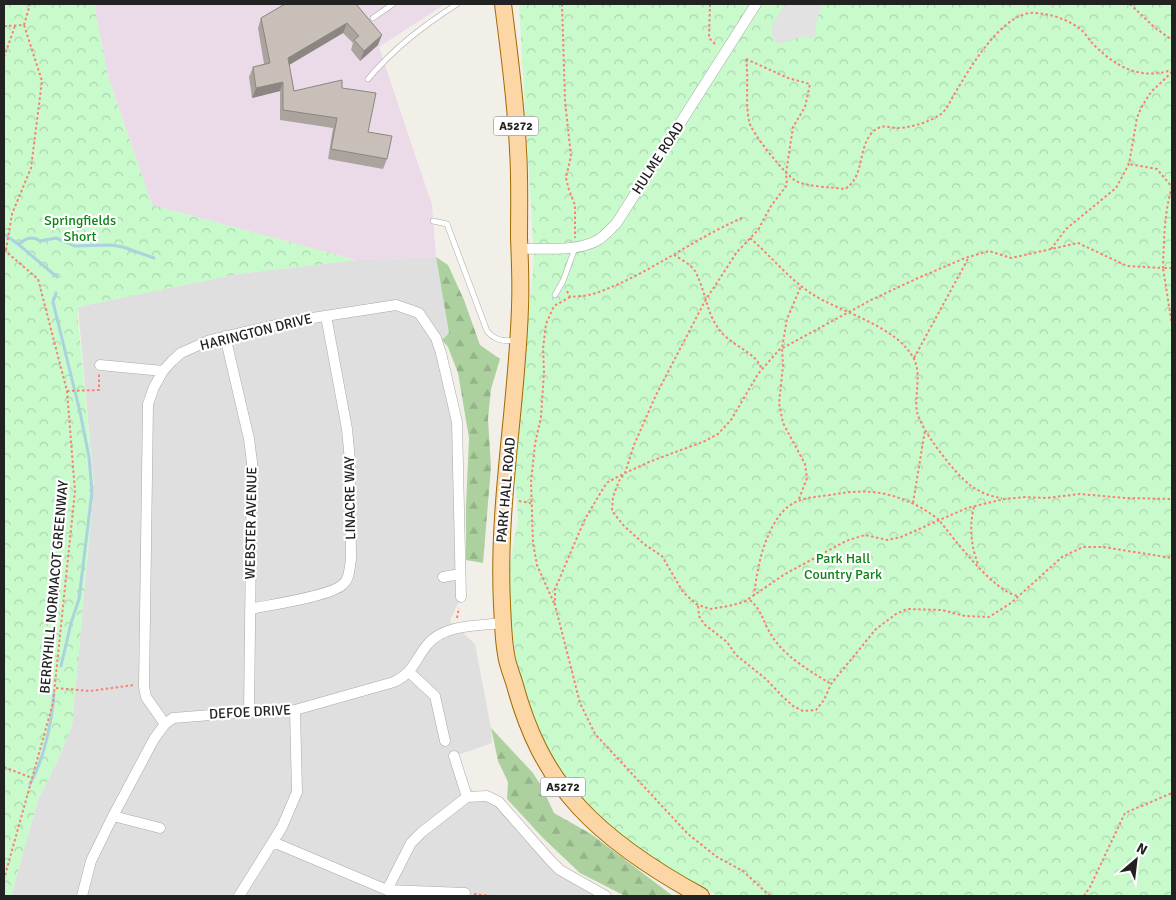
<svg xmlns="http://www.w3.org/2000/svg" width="1176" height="900" font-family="Signika,sans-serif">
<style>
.residential{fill:#e0dfdf}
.industrial{fill:#ebdbe8}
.forest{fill:url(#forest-firs)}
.park{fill:url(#park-crowns)}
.parking{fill:#e2e2e2}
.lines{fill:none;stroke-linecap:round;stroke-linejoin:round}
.stream{stroke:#aad3df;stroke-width:3}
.lane-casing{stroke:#a9a9a9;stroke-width:6}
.street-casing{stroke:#a9a9a9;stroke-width:11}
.primary-casing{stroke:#a06b00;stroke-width:18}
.path{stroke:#fa8072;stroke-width:2;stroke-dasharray:2.5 2.5;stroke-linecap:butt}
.lane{stroke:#fff;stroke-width:5}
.street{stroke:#fff;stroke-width:10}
.primary{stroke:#fcd6a4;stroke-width:16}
.wall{fill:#aba49e}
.shaded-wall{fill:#8b8681}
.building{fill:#c7bfb8;stroke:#8b8681}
.labels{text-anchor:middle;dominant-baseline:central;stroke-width:4.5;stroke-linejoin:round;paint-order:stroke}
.shield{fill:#fff;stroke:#646464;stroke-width:1}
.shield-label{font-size:12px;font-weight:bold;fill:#222}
.street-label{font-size:14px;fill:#222;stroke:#fff}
.park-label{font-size:14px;fill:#0c8416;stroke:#fff}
</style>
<defs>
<pattern id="forest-firs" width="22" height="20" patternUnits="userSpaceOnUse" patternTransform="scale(1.25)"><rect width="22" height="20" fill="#add19e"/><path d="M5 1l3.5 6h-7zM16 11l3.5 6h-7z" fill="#95b388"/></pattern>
<pattern id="park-crowns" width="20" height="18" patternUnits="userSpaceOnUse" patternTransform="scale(1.25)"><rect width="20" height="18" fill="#c8facc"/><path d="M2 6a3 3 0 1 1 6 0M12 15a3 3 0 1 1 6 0" fill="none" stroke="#acd6af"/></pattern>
</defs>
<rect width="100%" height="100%" fill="#f2efe9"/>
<path class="residential" d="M436,257l13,76 -7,7 -5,-2 14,54 10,205 -11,24 25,23 16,84 1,15 -37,13 6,22 16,17 33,19 62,63 30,19h-591l27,-96 19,-38 15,-36 22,-239 -16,-180 159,-33 119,-14z"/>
<path class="industrial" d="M94,4h351l-66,43 53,158 4,52 -80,3 -204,-55 -44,-129z"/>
<path class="forest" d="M436,257l12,8 16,35 16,45 20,14 -9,30 -3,30 3,48 -8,96 -17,-3v-54l3,-68 -11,-65 -10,-26 -6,-7 7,-7z
M491,728l42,45 9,14 12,26 37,21 82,62h-48l-45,-23 -37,-35 -36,-39 1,-17 -10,-21z"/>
<path class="park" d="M4,4h90l14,72 44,129 204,55 -119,14 -159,33v13l16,167 -22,239 -15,36 -19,38 -27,96h-7z
M519,4h653v892h-454l-53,-30 -41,-28 -34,-31 -24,-27 -22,-35 -15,-34 -10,-36 -9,-59 -1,-47 9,-50 -4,-56 20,-204z"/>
<path class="parking" d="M786,4h37l-7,18v16h-6l-7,-2 -21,7h-6l-4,-10v-9z"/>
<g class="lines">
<path class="stream" d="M4,234l14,10 39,33
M18,244c8,-5 14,-9 22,-3l16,-3 19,8 36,-1 12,2 31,11
M56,293l-3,9 27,110 9,45 3,35 -13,107 -8,24 -10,43
M30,784c14,-25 22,-62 24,-91"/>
<g class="lane-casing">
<path id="lane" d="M373,18l20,-14
M368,79c26,-31 55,-53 89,-75
M433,221l14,3 40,107c7,9 18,11 29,9
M555,295l8,-14 12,-33"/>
</g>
<g class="street-casing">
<path id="street" d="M519,249c23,-1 59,3 79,-9 7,-4 12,-11 18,-16l140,-220
M225,336l24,103 3,23 -3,250
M100,365l63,6
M443,577l17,-3
M250,609c19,-4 81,-13 92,-24 8,-6 7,-16 9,-25l-1,-99 -3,-32 -21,-113
M409,672l26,24 10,45
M165,724l-19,-27 -2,-10 4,-283 6,-17 9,-16 9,-10 9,-8 29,-13 83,-19 103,-16 23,8 17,25 5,15 16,69 4,175
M454,756l13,41
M113,816l47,12
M273,842l114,48 78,3
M387,890l24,-47 11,-11 45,-35 20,-1 12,6 50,57 11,11 46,26
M82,896l9,-35 22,-45 41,-77 11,-15 8,-6 76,-6 46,-2 99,-28c19,-9 21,-22 33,-37 16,-21 52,-19 76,-22
M239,896l43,-69 15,-35 -2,-82"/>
</g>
<g class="primary-casing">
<path id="primary" d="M503,4c6,48 13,97 15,146 2,29 1,59 1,88 1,23 2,46 1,69 -3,100 -23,198 -18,298 1,16 1,33 4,49 1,9 5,19 8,28 13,48 31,88 65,125 34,37 78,65 122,89"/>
</g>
<path class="path" d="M562,4l3,97 6,55 -5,22 3,12 6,15v33
M710,4l-1,34 7,7
M1130,4l24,23 18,13
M4,26l20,-1 6,-21
M4,57l11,-31
M746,59l42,19 22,6 -5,23 -12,20 -7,46 1,12 -16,21 -13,24 -21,22 -32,49 -49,94 -22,50 -9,28 -6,8 -6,16 -1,14 12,15 20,18 18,12 21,36 13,12 14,5 19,-3 15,-4 41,-28 61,-33 19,-6 22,5 14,-3 66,-29 37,-9 21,-2 21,1 34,-4 45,4 47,1
M746,59c3,22 -1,42 3,62 1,10 37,55 47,60 11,6 36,6 49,8 19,-12 13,-37 25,-54 11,-14 19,-6 31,-7 15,-2 28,-6 40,-14 6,-4 10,-15 14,-21 15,-25 41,-70 70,-79 6,-2 13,-1 19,0 13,2 25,7 35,14 6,4 10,12 15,17 23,23 47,35 78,25
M750,238c21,18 39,41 62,56 30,19 85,32 102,65 8,17 0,35 3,53 4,18 38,62 53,73 9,7 21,12 32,13
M1051,249l15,-20 50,-41 13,-24 8,-46 4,-10 10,-16 21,-20
M4,250l34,29 29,112 8,100 -22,212 -49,176
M6,250l6,-36 19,-46 11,-87 -18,-56
M674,255c7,4 16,9 21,16 10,18 11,40 23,57 12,18 36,22 44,41
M1172,268h-9l9,57
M567,291l3,6c7,-1 16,-1 23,-3 54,-18 98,-54 149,-76
M914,358l55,-101
M67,391l32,-1v-16
M799,499l8,-21 -2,-14 -22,-41 -4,-20 4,-37 -1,-18 5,-29 14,-33
M519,501l12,2
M913,503l12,-73
M974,507c-5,19 -3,39 4,57
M754,596c3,-26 8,-54 23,-77 14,-21 30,-21 53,-24 8,-1 15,-3 23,-3 30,-3 63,9 86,28 15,19 55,72 79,76
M750,600c14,13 12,21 22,36 13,21 38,35 59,48
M554,603l-17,-38 -4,-22 -2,-61 4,-38 6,-27 3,-45 -1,-23 3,-25 8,-18 16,-9
M698,606l1,10 5,8 23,18 9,13 30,24 16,17 11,10 10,5 13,-1 8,-10 7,-16 45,-55 20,-15 11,-5 35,1 23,6 24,1 22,-14 51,-46 21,-10h20l69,11
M457,618l2,-10
M56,688l34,3 44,-6
M4,767l28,11
M474,894l16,2
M770,896l-27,-25 -26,-14 -29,-23 -93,-100 -15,-31 -25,-98v-16l30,-70 19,-32 4,-5 17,-9 24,-11 56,-21 13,-7 13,-14 27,-46 21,-24 92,-50 47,-22 47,-20 24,-7 22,7 67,-15 49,23 36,2c1,-27 1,-55 9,-81l-15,-18 -28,-5
M1084,896l6,-9 35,-74 47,-20"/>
<use href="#lane" class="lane"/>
<use href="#street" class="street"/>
<use href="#primary" class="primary"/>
</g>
<path class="wall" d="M356,4l22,41 -18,16 -9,-11 2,-7 -10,-10 -54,32 5,26 48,-3 26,44 19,27 -4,10 -55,-10 5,-31 -53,-8v-29l-28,7 -3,-21 4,-10 11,-3 -6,-36 3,-10z"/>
<path class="shaded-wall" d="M347,23l-4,10 -59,35 4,-10z
M382,35l-4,10 -18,16 4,-10z
M283,82l-3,9 -28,7 4,-10z"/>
<path class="building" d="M285,4h71l26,31 -18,16 -10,-11 5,-4 -12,-13 -59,35 6,33 48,-11v8l34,5 -8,39 24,4 -5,23 -56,-10 6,-31 -54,-8v-28l-27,6 -3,-21 17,-4 -9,-45z"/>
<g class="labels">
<g class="shield">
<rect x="493.5" y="116.5" width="45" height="19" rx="4"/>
<rect x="540.5" y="777.5" width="45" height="19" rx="4"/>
</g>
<g class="shield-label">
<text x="516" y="126">A5272</text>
<text x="563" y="787">A5272</text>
</g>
<g class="street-label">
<text transform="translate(658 158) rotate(-57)">HULME ROAD</text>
<text transform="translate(256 332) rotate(-14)">HARINGTON DRIVE</text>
<text transform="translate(506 490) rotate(-85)">PARK HALL ROAD</text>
<text transform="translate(350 498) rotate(-91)">LINACRE WAY</text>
<text transform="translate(251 523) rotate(-89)">WEBSTER AVENUE</text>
<text transform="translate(54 587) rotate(-85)">BERRYHILL NORMACOT GREENWAY</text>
<text transform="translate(250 712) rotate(-3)">DEFOE DRIVE</text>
</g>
<g class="park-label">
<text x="80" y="220">Springfields<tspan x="80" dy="16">Short</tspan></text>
<text x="843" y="558">Park Hall<tspan x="843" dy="16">Country Park</tspan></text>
</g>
</g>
<rect width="1176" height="900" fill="none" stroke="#222222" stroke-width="10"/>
<g transform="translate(1136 860) rotate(28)" stroke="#ffffff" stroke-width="4" paint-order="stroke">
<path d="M0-4L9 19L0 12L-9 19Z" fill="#222222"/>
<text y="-8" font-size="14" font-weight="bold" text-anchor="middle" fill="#222222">N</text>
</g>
</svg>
